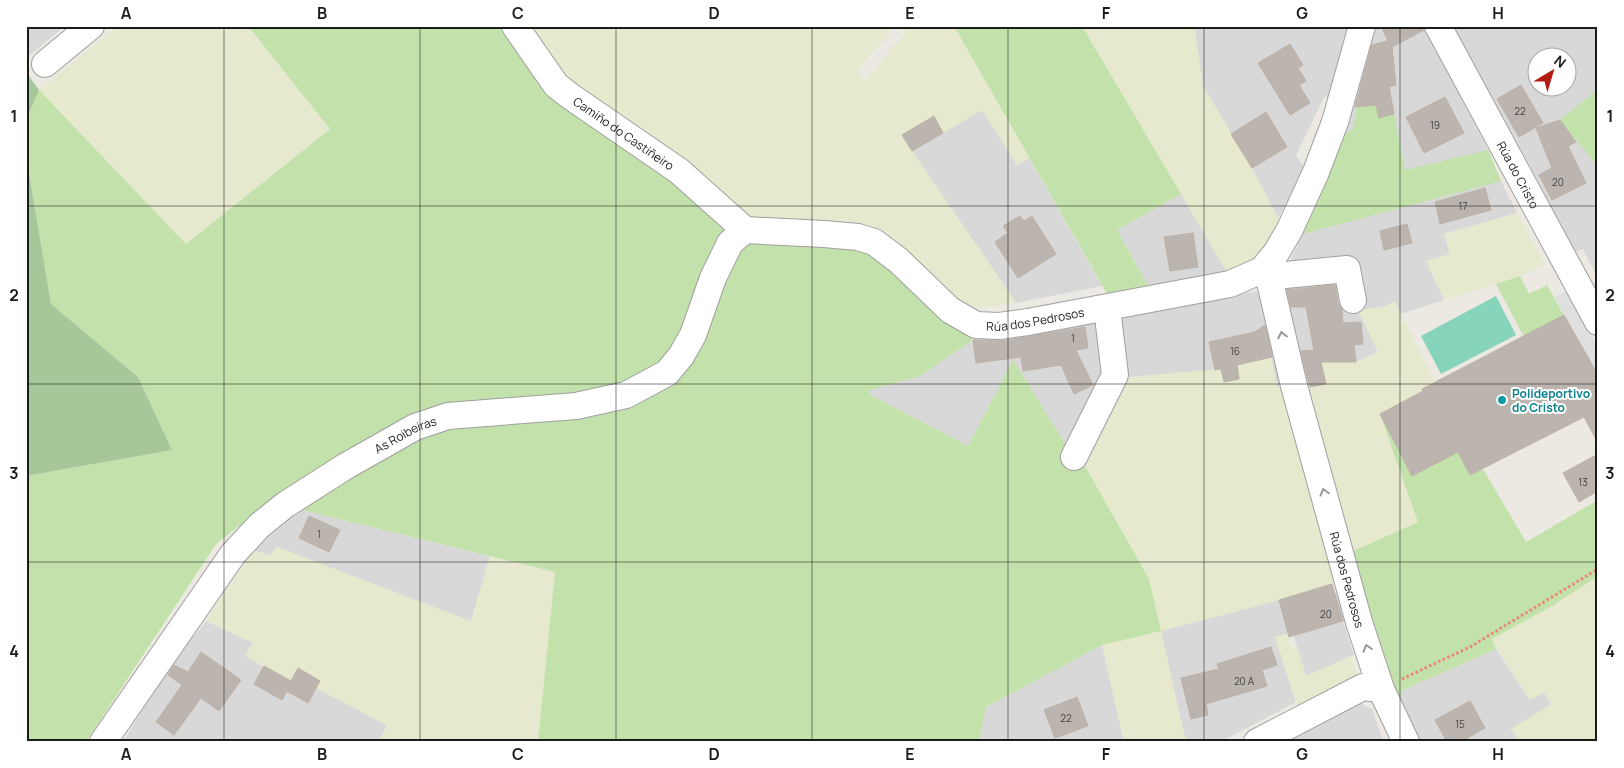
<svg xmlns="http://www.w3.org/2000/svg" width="1624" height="768" font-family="Manrope,sans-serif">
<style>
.residential{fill:#d9d8d8;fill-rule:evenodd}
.farmland{fill:#e6e9ce}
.grass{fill:#c3e2ab}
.forest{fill:#a5c79a}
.pitch{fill:#86d4bb}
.parking{fill:#dfdfdf}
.building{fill:#bcb5af;stroke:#bcb1a6}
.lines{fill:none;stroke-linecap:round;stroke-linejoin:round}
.minor-casing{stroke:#9f9f9f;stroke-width:28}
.path{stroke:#ec8673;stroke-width:3;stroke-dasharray:2.5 2.5;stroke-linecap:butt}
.minor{stroke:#fff;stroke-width:26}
.oneway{stroke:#989898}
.grid{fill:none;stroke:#1b1b1b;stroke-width:1;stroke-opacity:0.55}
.culture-dot{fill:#0f9aa8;stroke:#fff;stroke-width:2}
.labels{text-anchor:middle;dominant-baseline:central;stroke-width:4;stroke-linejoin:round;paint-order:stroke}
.number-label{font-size:10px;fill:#434240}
.street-label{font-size:12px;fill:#1b1b1b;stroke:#fff}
.culture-label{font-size:12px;font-weight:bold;fill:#0d838f;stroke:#fff;text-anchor:start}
.neatline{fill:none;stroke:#1b1b1b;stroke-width:2}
.grid-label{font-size:16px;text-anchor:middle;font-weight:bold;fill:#1b1b1b}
</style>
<rect width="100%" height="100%" fill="#ece9e2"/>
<path class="residential" d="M26,26h39l-39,32z
M1194,26h160l-22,82 -7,-13 -29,60 9,14 -27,49 -26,-50 -49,-82z
M1369,26h55l64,124 13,31 16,32 -73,21 6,20 -23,7 17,39 -44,14 -5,-12 -12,5 -24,3 19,42 -22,10h-35l5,22 -27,4 -19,-80 6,-38 15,-32 40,-101z
M1453,26h145v63l-38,31 38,47v112l-15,-30 -8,3 -57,-109zM1536,58h30v30h-30z
M982,110l35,55 12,-7 73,128 -86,17 -104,-152z
M1181,194l47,80 -77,17 -34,-61z
M1266,290l21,95 -10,2 -6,-29 -34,7 2,14 -15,3 -3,-13 -101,9 -6,-64z
M1103,318l5,49 -38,84 -57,-91 -45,86 -99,-52 1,-4 50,-14 53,-36z
M302,510l188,46 -19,66 -194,-75 -7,9 -17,-6z
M1332,584l3,10 6,-1 7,26 -5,2 11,34 -48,22 -13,-44 -18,4 21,65 -76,40h-34l-25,-111 103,-27z
M206,621l48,22 -9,13 68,38 3,-6 71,37 -8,17h-256l43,-71z
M1102,645l22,97h-145l7,-35z
M1496,649l34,51 14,-8 8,13 -41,24 10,13h-104l-18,-43 4,-9z
M1359,703l13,6 12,33h-98z"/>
<path class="farmland" d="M118,26h130l83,103 -145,115 -147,-154z
M522,26h373l-38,45 8,10 42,-50 -6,-5h53l75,132 -12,7 -35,-55 -39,23 -10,-17 -31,20 114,167 -37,5 -15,-5 -84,-72 -10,-5 -15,-5 -58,-2 -1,4 -31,-3 -21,-6 -183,-131z
M1082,26h112l9,60 49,82 30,59 -18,25 -17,13 -19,9z
M1517,213l28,52 -25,11 -76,24 -18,-39 24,-7 -6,-20z
M1395,302l40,80 -12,9 -43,23 38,108 -69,31 -50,-165 27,-4 -5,-22h35l22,-10 -20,-42 25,-3z
M1271,357l6,30 10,-2 52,197 -75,22 -103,27 25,111h-62l-22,-97 59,-14 -79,-170 38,-83 101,-9 3,13 15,-3 -2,-14z
M277,547l194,74 19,-65 65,16 -17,170h-159l8,-17 -71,-37 4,-7 -21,-12 -8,12 -46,-25 8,-13 -47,-22 47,-71 17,6z
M1595,577l3,4v47l-4,2 4,5v107h-77l-10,-13 41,-25 -8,-12 -14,8 -39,-61 60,-33z
M1287,634l4,13 6,-1 9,30 45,-20 6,21 -59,32 -23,-72z"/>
<path class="grass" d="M248,26h251l56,68 136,93 39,39 -50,110 -12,22 -41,23 -28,10 -55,6 -72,3 -62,14 -47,28 -106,70 -41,32 -130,198h-60v-266l146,-26 -34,-73 -87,-73 -25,-149v-35l13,-30 147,154 144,-115z
M954,26h128l99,168 -64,36 34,61 -41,8z
M1598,89v78l-38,-47z
M1376,105l3,13 15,-4 11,56 83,-20 13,31 -198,53 38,-97 12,-8 4,-22z
M747,240l114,6 60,49 52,45 -53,36 -50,14 -1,4 99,52 45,-86 57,91 12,10 67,118 12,52 -59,14 -116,62 -7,35h-441l17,-170 -253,-62 83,-57 32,-17 45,-11 170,-21z
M1520,276l9,18 18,-9 17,30 -40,22 -28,-53z
M1380,414l32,62 46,-24 12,23 13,-6 43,73 72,-42v76l-46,30 -60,33 4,10 -93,41 -4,9 -35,-80 -15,-66 69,-31z"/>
<path class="forest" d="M26,72l13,18 -13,30z
M26,155l25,149 87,73 34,73 -146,26z"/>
<path class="pitch" d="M1496,296l20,39 -75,39 -20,-38z"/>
<path class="parking" d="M1567,291l31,56v28l-43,-78z"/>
<path class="building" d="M1381,26h42l1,4 -32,17 4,38 -7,2 5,27 -15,4 -3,-13 -21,2 17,-62 16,-4z
M1290,44l13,21 -5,3 8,13 -7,4 11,18 -20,12 -32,-52z
M1521,85l22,38 -24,14 -22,-38z
M1445,97l19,36 -40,20 -18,-36z
M1266,112l21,35 -35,21 -21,-34z
M934,116l9,17 -31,18 -10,-16z
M1560,120l16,22 -8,4 18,37 -34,17 -13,-25 13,-7 -16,-40z
M1485,188l6,22 -51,14 -5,-22z
M1020,216l4,5 8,-5 24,38 -38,24 -23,-36 13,-9 -5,-7z
M1407,224l5,19 -28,7 -4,-19z
M1193,233l5,34 -28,4 -6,-34z
M1335,285l3,18 4,7 1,13 18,-1 2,22 -9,1 2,17h-35l5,22 -16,3 -9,-36 13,-1 -8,-43h-15l-4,-17z
M1564,315l34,60v68l-14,-26 -114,58 -12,-23 -46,24 -32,-62 43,-23 -1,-2z
M1265,325l7,32 -35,8 2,14 -15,3 -3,-13 -6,1 -6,-28 46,-10z
M1085,327l3,21 -12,2 17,35 -19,9 -13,-29 -38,6 -2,-14 -45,6 -3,-23 28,1z
M1598,454v37l-19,11 -16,-29z
M309,516l31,14 -11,22 -30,-14z
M1332,584l11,37 -54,16 -10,-37z
M1271,647l6,18 -15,5 5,16 -61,18 2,11 -17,4 -10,-41 38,-9 -2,-5z
M201,652l40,28 -22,31 -18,-13 -27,37 -18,-13 26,-37 -14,-10 6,-10 14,7z
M264,666l27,15 7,-13 22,13 -12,22 -21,-12 -5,9 -28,-16z
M1077,697l11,29 -33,12 -11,-28z
M1470,701l15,27 -25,14h-13l-12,-22z"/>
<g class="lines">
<g class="minor-casing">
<g id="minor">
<path id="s1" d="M515,26l41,59 14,11 109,75 66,59"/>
<path id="s2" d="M1438,26l160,296"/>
<path d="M45,64l46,-38"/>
<path id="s3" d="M745,230l79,4 34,3 16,5 24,18 52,50 26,15 23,1 29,-4 202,-38 32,-14 14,-17 13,-22 27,-59 19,-50 27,-96"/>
<path id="s4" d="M1262,270l8,12 24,104 65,236 22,67 25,53"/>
<path d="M1262,270l13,6 72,-7 6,31"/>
<path d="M1074,457l41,-82 -8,-67"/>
<path id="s5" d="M103,742l130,-188 26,-28 26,-21 61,-39 69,-39 33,-11 128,-10 50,-11 41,-22 14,-17 12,-21 20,-57 17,-35 15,-13"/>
<path d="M1257,742l106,-55 18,2"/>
</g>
</g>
<path class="path" d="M1402,679l68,-32 128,-78"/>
<use href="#minor" class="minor"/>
</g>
<defs><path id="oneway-chevron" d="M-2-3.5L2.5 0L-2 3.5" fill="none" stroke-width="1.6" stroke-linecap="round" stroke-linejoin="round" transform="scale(1.25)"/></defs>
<g class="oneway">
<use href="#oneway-chevron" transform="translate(1282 335) rotate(-103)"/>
<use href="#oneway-chevron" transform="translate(1324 492) rotate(-106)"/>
<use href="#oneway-chevron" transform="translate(1367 648) rotate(-108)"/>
</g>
<path class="grid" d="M224,26v716M420,26v716M616,26v716M812,26v716M1008,26v716M1204,26v716M1400,26v716M26,206h1572M26,384h1572M26,562h1572"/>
<circle class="culture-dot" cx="1502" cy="400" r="5"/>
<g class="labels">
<g class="number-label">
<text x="1520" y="111">22</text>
<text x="1435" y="125">19</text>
<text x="1558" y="182">20</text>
<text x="1463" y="206">17</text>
<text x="1073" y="338">1</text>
<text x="1235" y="351">16</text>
<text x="1583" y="482">13</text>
<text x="319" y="534">1</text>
<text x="1326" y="614">20</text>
<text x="1244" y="681">20 A</text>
<text x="1066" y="718">22</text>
<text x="1460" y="724">15</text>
</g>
<g class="street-label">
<text stroke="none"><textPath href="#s1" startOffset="155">Camiño do Castiñeiro</textPath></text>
<text stroke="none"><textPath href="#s2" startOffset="169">Rúa do Cristo</textPath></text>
<text stroke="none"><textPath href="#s3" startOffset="322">Rúa dos Pedrosos</textPath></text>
<text stroke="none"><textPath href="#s5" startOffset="440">As Roibeiras</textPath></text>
<text stroke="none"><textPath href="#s4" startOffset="322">Rúa dos Pedrosos</textPath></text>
</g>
<g class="culture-label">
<text x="1512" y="393">Polideportivo<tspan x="1512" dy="14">do Cristo</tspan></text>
</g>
</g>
<rect width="1624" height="768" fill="none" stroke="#ffffff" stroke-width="55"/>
<g transform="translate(1552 72) rotate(38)"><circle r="24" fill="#ffffff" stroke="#a4a4a4"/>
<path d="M0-4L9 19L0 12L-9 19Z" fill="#b41c13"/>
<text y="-8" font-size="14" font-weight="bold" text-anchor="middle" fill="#1b1b1b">N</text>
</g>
<rect x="28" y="28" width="1568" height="712" class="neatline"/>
<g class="grid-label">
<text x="126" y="19">A</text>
<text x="322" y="19">B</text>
<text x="518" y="19">C</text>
<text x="714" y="19">D</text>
<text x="910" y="19">E</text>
<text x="1106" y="19">F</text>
<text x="1302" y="19">G</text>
<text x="1498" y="19">H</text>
<text x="14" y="122">1</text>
<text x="1610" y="122">1</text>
<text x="14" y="301">2</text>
<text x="1610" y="301">2</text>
<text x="14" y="479">3</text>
<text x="1610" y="479">3</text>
<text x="14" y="657">4</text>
<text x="1610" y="657">4</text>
<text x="126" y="760">A</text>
<text x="322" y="760">B</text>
<text x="518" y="760">C</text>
<text x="714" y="760">D</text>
<text x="910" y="760">E</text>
<text x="1106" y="760">F</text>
<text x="1302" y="760">G</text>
<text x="1498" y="760">H</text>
</g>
</svg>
